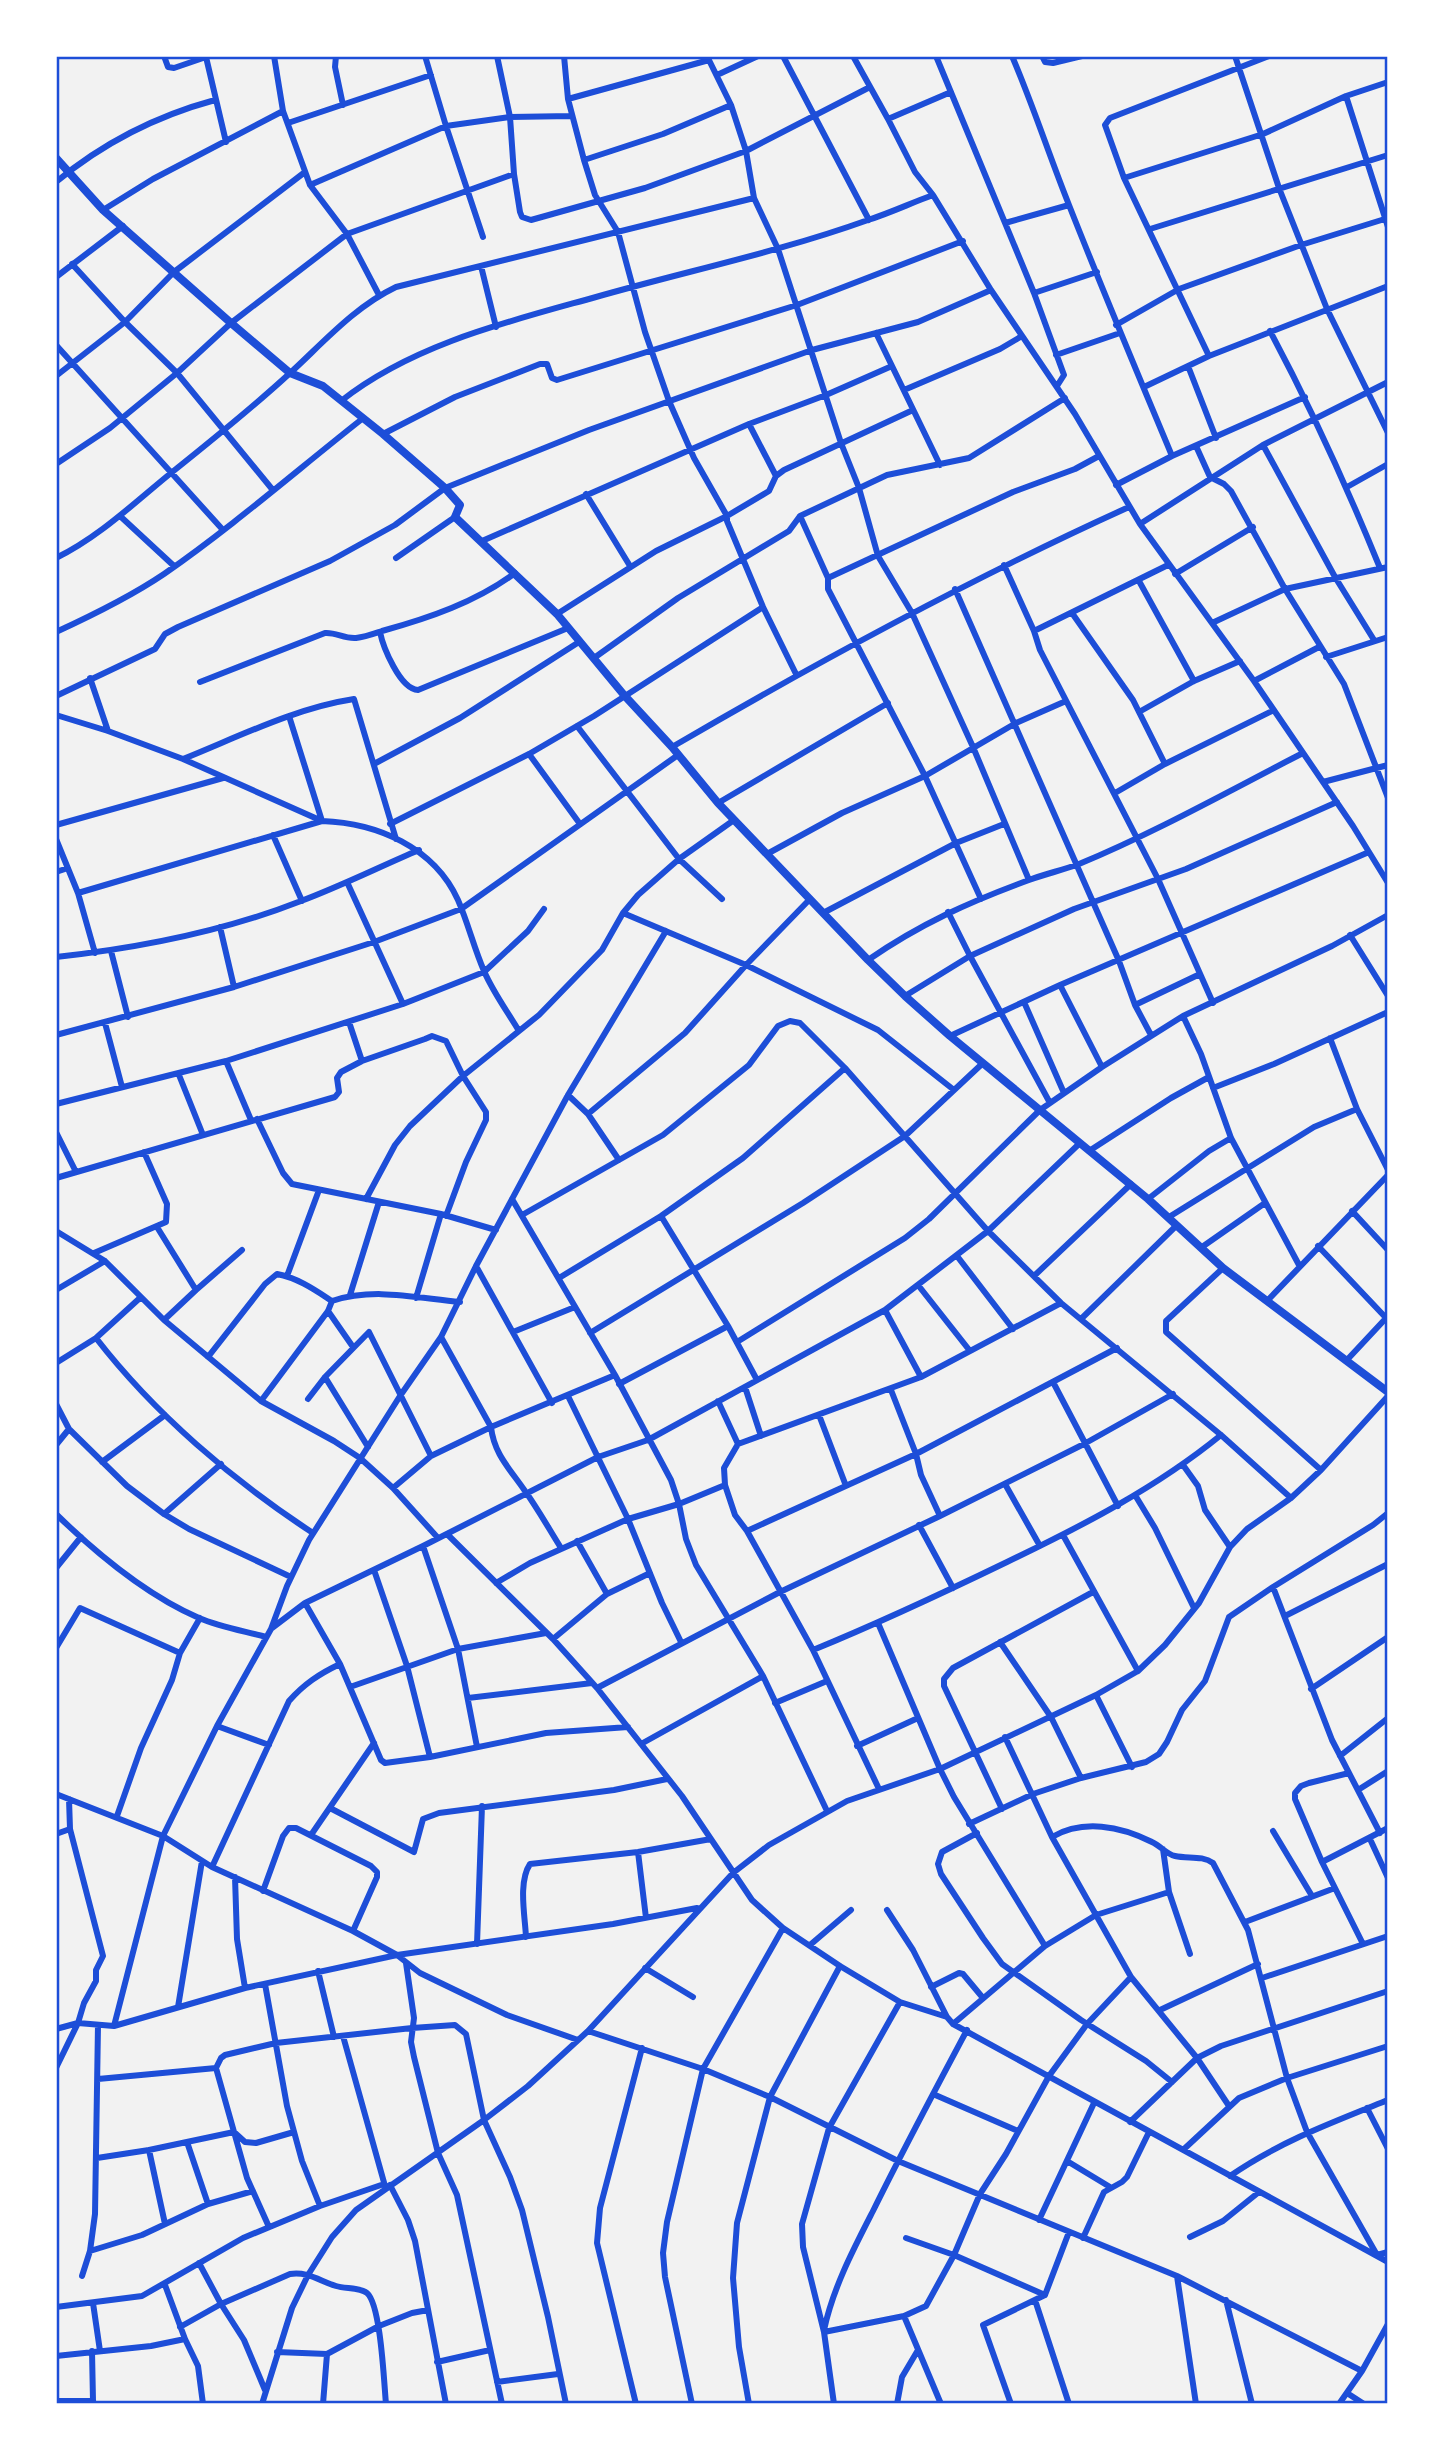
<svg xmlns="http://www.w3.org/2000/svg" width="1444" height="2460" font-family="Jost,sans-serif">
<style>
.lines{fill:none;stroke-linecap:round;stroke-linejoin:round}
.minor{stroke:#1d4ed8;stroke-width:6}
.tertiary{stroke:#1d4ed8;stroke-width:8}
.neatline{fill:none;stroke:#1d4ed8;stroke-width:2.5}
</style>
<rect width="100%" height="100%" fill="#f2f2f2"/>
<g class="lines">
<path class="minor" d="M164,56l4,11 6,1 35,-12
M274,56l9,55 27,74 37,49 32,61
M336,56l-1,11 8,38
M425,56l21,70 37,111
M497,56l13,61 4,57 6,38 2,5 9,3 114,-32 101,-37 124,-64
M564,56l4,43 16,61 11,35 23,37 27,100 24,69 25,57 33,58v5l36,86 33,67
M707,56l24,49 15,46 8,47 24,51 63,194 18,45 19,68 34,57 61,134 56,133
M783,56l86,164
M853,56l35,63 27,53 18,23 58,95 84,124 65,110 114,157 99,145 35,57
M936,56l98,237 30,82 -7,11
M1012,56c21,49 37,99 57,149 33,84 68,167 103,251
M1042,56l3,6 8,1 29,-7
M1235,56l44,132 48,121 61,124
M206,57l20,85
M717,75l41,-19
M1346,96l42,131
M568,99l141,-39
M888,119l63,-27
M288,123l143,-48
M584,160l79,-26 68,-29
M1124,178l139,-44 83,-38 42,-14
M56,182c47,-39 100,-66 159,-82
M310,185l136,-59 64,-9 62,-1
M103,210l50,-31 130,-68
M1005,223l64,-18
M1150,229l238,-74
M72,264l53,58 52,51 95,116
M481,266l15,61
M56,277l67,-51
M1034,293l63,-21
M1116,325l63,-36 122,-44 87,-27
M1270,331c41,77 77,156 110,237
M876,333l64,132
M56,345l167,185
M1056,355l64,-22
M1209,356l-85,-178 -19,-53 5,-7 159,-62
M1188,366l28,72
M56,376l69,-54 49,-50 131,-100
M1144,387l65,-31 179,-70
M904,390l96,-41 22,-13
M341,401c72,-57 169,-80 255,-104 91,-26 183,-45 272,-77 22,-7 43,-17 65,-25
M749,424l27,52
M383,434l72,-37 85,-33h7l5,14 5,2 240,-75 166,-64
M1263,445l72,132 39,63
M1196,446l14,31 14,7 7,7 54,98 59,95 44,114
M56,464l54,-36 67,-55 54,-50 116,-89 167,-60
M1116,485l56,-29 133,-59
M1347,487l41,-23
M586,494l44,72
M120,516l54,50
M800,516l28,62v11l97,187 56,123
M1140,524l123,-79 125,-63
M482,541l267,-117 77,-29 66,-29
M56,558c43,-21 78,-55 115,-85 40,-32 80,-64 118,-99 33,-30 65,-67 107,-87l358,-89
M396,558l59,-41
M1004,565l30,66 6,19 118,229 55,124
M1175,574l78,-47
M828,578l185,-86 62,-23 24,-13
M1139,581l55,100
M955,589l164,372 16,44 16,30
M1072,613l61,87 32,64
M557,614l99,-63 71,-35 42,-25 7,-15 8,-6 129,-60
M1212,623l73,-34 103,-22
M1034,631l134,-66
M56,632c37,-17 74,-35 108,-58 69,-48 132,-103 198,-155
M380,632c3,15 20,57 38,58l150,-62
M1326,657l62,-20
M594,658l84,-60 111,-67 11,-15 87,-41 82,-17 96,-60
M90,678l18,53
M1254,681l65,-34
M200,682l125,-49c11,-1 19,6 31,5 9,-1 17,-4 26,-7 47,-13 94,-29 133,-58
M56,696l99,-47 10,-15 13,-7 152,-66 65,-36 50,-37 144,-58 223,-80 106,-28 73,-32
M1139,712l55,-31 46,-20
M56,715l52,16 75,28 139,62
M289,716l33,105
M577,726l102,133 43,40
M672,747c149,-87 300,-169 457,-240
M529,754l51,70
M183,759c55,-22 112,-51 171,-60l42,140
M374,764l86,-46 119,-76
M1323,782l65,-17
M1115,793l50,-29 109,-54
M718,803l170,-100
M390,824l139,-70 65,-38 169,-109
M56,825l167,-47
M273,835l29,66
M56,839l22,54 17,60
M767,854l75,-41 83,-37 91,-53 50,-22
M56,872l12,-4
M347,882l56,122
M78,893l244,-72c55,2 112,26 136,79 10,23 16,48 26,71 9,21 23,40 35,60
M948,912l22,44 80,147
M623,913l123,52 132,65 76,60
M823,913l133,-70 48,-19
M220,927l14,60
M1350,935l38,61
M111,951l17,66
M56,957c83,-9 166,-25 245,-56 40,-15 78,-34 118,-51
M868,960c52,-36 101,-58 161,-80 16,-6 34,-10 50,-16 77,-32 150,-73 224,-111
M1060,985l42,82
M905,996l65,-40 104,-47 112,-40 151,-67
M1024,1002l40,91
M1135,1005l65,-31
M1183,1016l18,38 30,84 68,127
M349,1022l13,39
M105,1023l17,64
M56,1035l178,-48 140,-45 87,-33 217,-154
M950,1036l110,-51 309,-133
M1330,1038l27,71 31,61
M226,1061l25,59
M179,1075l24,60
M1213,1088l61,-24 114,-52
M568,1095l20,19 31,46
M56,1104l170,-43 177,-57 81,-32 44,-41 16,-22
M588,1114l97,-81 61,-68 64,-66
M257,1119l26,54 9,11 149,30 55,16
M56,1132l20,40
M1089,1151l82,-53 38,-21
M56,1178l279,-81 4,-5 -2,-14 4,-6 21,-11 63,-22 7,-3 14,5 17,35 23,36v8l-20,42 -20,54
M366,1199l29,-54 15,-19 53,-50 76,-61 63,-65 21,-37 15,-18 41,-36 55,-39
M512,1199l103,176 56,105 8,24 7,35 10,26 67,111 64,135
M1148,1199l61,-48 22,-13
M1352,1211l36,39
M522,1215l141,-80 86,-70 29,-39 12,-5 10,2 45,45 143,163 73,72 160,132 70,63
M661,1216l67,110 29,54
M1169,1217l145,-90 43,-18
M157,1227l39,63 -32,30
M56,1231l49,30 59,59 97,81 73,40 26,17 33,30 45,50
M1318,1246l70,74
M1202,1247l63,-44
M94,1253l72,-31 1,-18 -23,-52
M957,1256l56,73
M476,1266l76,137
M1223,1268l-57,53v11l155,138
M287,1276l32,-86
M1034,1276l97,-92
M559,1278l102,-62 82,-58 102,-90
M918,1285l52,66
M56,1290l49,-29
M196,1290l46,-40
M350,1295l29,-93
M416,1298l25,-84
M1267,1301l121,-126
M885,1310l36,67
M328,1311l25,36
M1081,1319l96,-94
M513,1332l62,-25
M590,1333l213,-130 102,-67 78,-73
M441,1337l50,90c3,27 19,42 34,64 13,18 24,38 36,57
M96,1338c58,75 137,143 217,195
M737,1342l168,-104 24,-19 111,-109 62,-43 81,-51 149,-70 56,-31
M208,1357l57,-73 12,-10c21,4 38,16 55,27
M1346,1361l42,-45
M56,1363l40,-25 45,-41
M325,1377l43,70
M1053,1382l65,124
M619,1384l109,-58
M745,1387l16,49
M891,1390l25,64 5,21 19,41
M568,1396l60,123 34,84 19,39
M308,1399l17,-22 44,-45 62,124
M261,1401l67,-90 4,-10c42,-14 85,-3 128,1
M718,1401l20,43
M56,1404l13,25 58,57 37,28 25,15 102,48
M819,1415l27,71
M56,1445l13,-16
M102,1462l63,-47
M1183,1465l15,21 7,24 25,37
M1005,1484l35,62
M725,1485l-1,-17 14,-24 183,-67 140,-74
M393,1488l38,-32 60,-29 124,-52
M1135,1495l20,33 39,80
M56,1514c41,40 90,81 143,104 21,9 45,13 67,19
M164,1514l57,-50
M919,1525l34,63
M747,1531l169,-77 201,-106
M447,1534l106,105 44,49 85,108 70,104 31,28 57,38 60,36 47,15 6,7 435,238
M1063,1535l75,136
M577,1541l30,53
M423,1546l35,103 19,98
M56,1568l25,-31
M374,1570l33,96 23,91
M496,1583l34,-20 98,-44 51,-15 46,-19 10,30 12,16 66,119 66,139
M1273,1587l59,153 48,93
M305,1603l35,61 41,96 4,3 45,-6 116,-24 82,-6
M1285,1616l103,-52
M878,1623l62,146 14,28 91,149
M272,1628l33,-25 118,-57 175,-89 50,-17 237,-130 103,-79 92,-88
M553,1639l54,-45 43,-21
M1000,1642l51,75 30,61
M56,1648l24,-40 100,45
M813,1650c66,-27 130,-57 194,-88 75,-36 149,-74 214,-127
M350,1687l108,-38 88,-16
M597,1688l183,-96 160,-76 144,-72 89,-50
M1311,1689l77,-52
M1096,1695l36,72
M468,1698l124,-15
M775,1703l52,-22
M217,1726l52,19
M1005,1737l47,100 79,140 66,81 32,48
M641,1744l122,-68
M857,1746l61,-28
M1340,1756l48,-38
M1349,1773l-40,10 -8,3 -6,7v6l27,63 41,82
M1358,1790l30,-19
M56,1794l107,42 49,31 141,64 44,24 23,18 87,42 71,25
M330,1808l84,44 9,-33 16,-6 175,-23 53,-11
M1002,1809l-58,-123v-7l9,-11 140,-76
M117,1816l24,-68 31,-68 8,-27 20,-35
M969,1824l64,-30 48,-16 65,-16 13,-8 8,-12 15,-32 23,-29 24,-64 44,-30 100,-62 15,-12
M1273,1831l39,65
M977,1833l-35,19 -4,12 3,10 42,64 19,26 79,56 65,41 26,21
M56,1834l14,-5
M311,1835l63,-92
M1052,1837c31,-18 68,-11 100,5 9,4 14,12 23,14 13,3 27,-1 38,7l35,67 39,148 20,54 70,123 11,-3
M1370,1839l18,39
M1163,1849l6,43 21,62
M638,1852l8,66
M1322,1862l66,-34
M212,1867l77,-166c15,-17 30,-27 51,-37
M235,1877l2,62 8,49
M263,1891l20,-55 6,-8h7l75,38 6,6v5l-24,54
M887,1910l26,40 34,67
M1245,1922l90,-34
M526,1937c-1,-21 -8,-55 4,-73l108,-12 73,-13
M477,1944l5,-138
M810,1945l41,-35
M406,1963l8,55 -3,24 3,15 24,96 19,42 45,209
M645,1968l48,29
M318,1971l16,66
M1262,1978l126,-42
M265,1984l22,122 15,55 18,45
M931,1987l28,-14 4,1 20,24
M178,2007l24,-146
M1160,2010l98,-46
M953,2024l92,-78 51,-31 73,-23
M114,2026l49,-190 54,-110 54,-97 16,-43 22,-46 91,-144 41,-59 35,-71 92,-171 98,-164
M56,2029l22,-6 36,3 131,-38 152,-33 216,-31 84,-16
M588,2031l115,38 67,28 128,64 279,115 185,95 -23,33
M343,2036l42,150
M56,2068l22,-45 6,-20 12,-22v-11l7,-14 -33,-127 -1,-30
M216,2068l31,110 22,49
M98,2079l118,-11 5,-10 4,-3 51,-12 136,-15 43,-3 11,9 18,86 26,57 12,33 26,107 18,87
M933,2094l85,37
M1367,2108l21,41
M1130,2122l67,-64 24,-12 167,-55
M187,2142l21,62
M149,2150l16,74
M1183,2150l56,-52 48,-20 101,-32
M97,2158l52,-8 85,-18 11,10 11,1 38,-11
M1067,2161l43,26
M1230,2176c49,-34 103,-54 158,-76
M390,2185l18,35 7,21 31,163
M1039,2220l55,-117
M1190,2237l33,-16 36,-29
M906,2238l48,17 91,40
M1083,2238l21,-46 18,-10 5,-5 22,-45
M90,2251l52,-16 66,-31 45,-13
M199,2263l22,41 23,36 21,50
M82,2276l8,-25 5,-37 3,-189
M1177,2276l19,128
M165,2285l20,54 13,27 5,38
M1035,2300l34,104
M1226,2300l26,104
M93,2303l7,48
M56,2307l86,-11 101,-58 77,-32 64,-22
M904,2316l37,88
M180,2327l41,-23 69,-30c17,-3 30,7 46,12 9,3 24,1 31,7 14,12 17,91 19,111
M824,2330c9,-42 29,-80 49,-119 30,-61 62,-121 94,-181
M824,2332l80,-16 22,-10 28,-51 26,-61 26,-40 43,-78 38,-52 44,-47
M92,2351l1,50
M277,2352l50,2 52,-28 33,-13 16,-3
M56,2356l95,-10 34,-7
M437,2362l53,-12
M1362,2371l26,-47
M497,2382l61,-8
M1347,2393l17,11
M56,2401h37l1,3
M262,2404l30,-96 16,-33 24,-38 24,-27 128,-90 44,-34 60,-55 145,-158 36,-28 78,-44 93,-32 156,-74 42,-24 27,-26 34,-42 31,-56 17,-18 44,-31 30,-28 67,-74
M323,2404l4,-50
M636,2404l-39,-161 3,-35 42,-160
M692,2404l-27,-127 -2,-24 4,-31 36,-153 80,-141
M749,2404l-10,-57 -6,-69 4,-55 33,-126 70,-131
M834,2404l-10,-72 -21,-85 -1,-23 27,-96 71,-126
M897,2404l5,-27 16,-27
M1011,2404l-28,-79 62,-30 24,-63"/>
<path class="tertiary" d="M56,158l47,52 128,113 59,50 33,13 60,48 62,54 15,17 -5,12 102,97 67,81 48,52 46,56 150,157 37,36 45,40 198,163 75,69 165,124"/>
</g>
<rect width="1444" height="2460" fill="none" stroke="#ffffff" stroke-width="116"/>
<rect x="58" y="58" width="1328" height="2344" class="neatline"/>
</svg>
